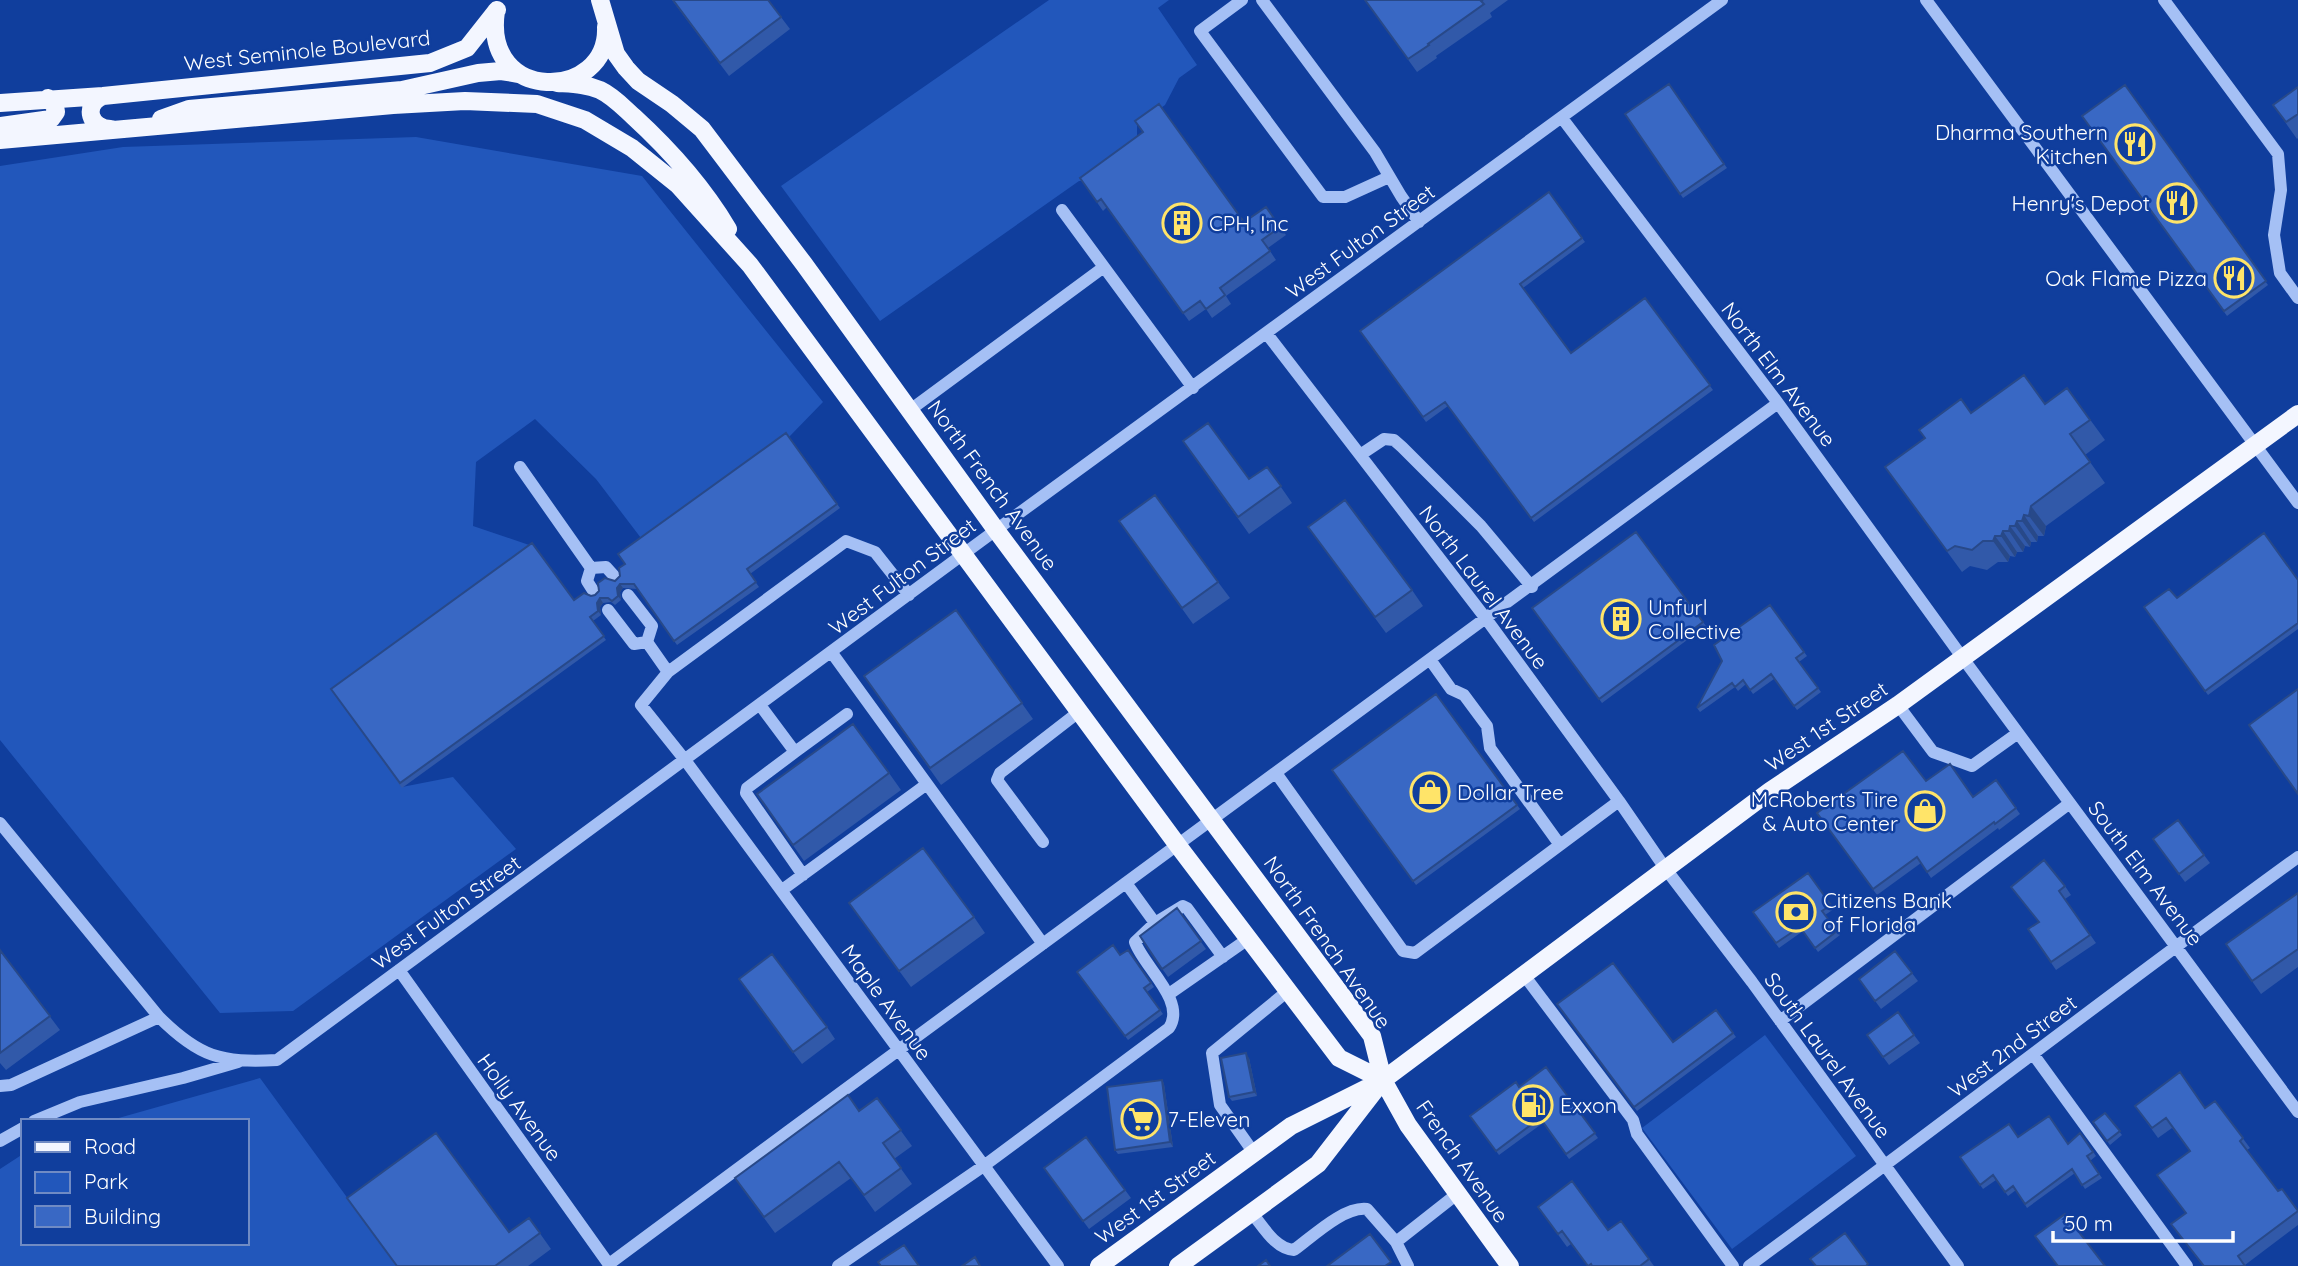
<svg xmlns="http://www.w3.org/2000/svg" width="2298" height="1266" font-family="Quicksand,sans-serif">
<style>
.green{fill:#2257bb}
.lines{fill:none;stroke-linecap:round;stroke-linejoin:round}
.minor{stroke:#a5c0f5;stroke-width:12}
.major{stroke:#f3f6ff;stroke-width:18}
.wall{fill:#3159a9}
.shaded-wall{fill:#284989}
.building{fill:#3968c4;stroke:#284989;stroke-width:2}
.labels{text-anchor:middle;dominant-baseline:central;stroke-width:5;stroke-linejoin:round;paint-order:stroke}
.street-label{font-size:21px;fill:#fff;stroke:#103e9d}
.poi-label{font-size:21px;fill:#fff;stroke:#103e9d;text-anchor:start}
</style>
<rect width="100%" height="100%" fill="#103e9d"/>
<path class="green" d="M1049,0h120l-11,8 39,57 -18,13 -14,27 -28,20v19l-51,37h-7l-199,140 -99,-135z
M416,137l226,39 181,226 -34,35 -145,105 -48,-63 -61,-60 -59,43 -3,64 62,21 -133,240 51,-10 63,72 -223,162 -73,2 -220,-273v-574l123,-19z
M1765,1035l91,121 -124,93 -90,-121z
M260,1078l137,188h-397v-97l23,-15v89h224v-122h-139z"/>
<g class="lines">
<path class="minor" d="M1242,0l-42,31 123,166h22l44,-20
M1262,0l113,152 26,44 18,26
M1926,0l372,503
M2164,0l114,154 3,36 -7,45 6,38 18,25
M1562,118l216,285 184,254 336,455
M1062,210l131,178
M1267,334l220,286 132,181 46,67 87,114 206,284
M910,410l194,-143
M1360,455l24,-16 10,1 8,7 79,79 51,61
M520,467l71,101
M594,592l-7,-11 4,-13 15,-1 9,10
M909,595l-34,-43 -29,-11 -178,131 -27,33 44,55 373,506
M608,610l26,34 13,-2 5,-16 -24,-31
M647,642l21,30
M832,653l211,291
M1431,661l20,28 13,6 23,31 3,22 70,97
M760,705l35,47 52,-38
M1898,705l35,47 39,14 46,-33
M795,752l-48,36 -1,5 57,82
M1276,773l127,178 12,2 204,-152
M0,823l159,194c40,40 62,46 118,43l719,-530 726,-530
M1043,842l-46,-62 3,-7 80,-62
M1126,883l29,40
M782,890l145,-106
M399,970l211,296
M1524,975l109,145 4,14 96,132
M1169,994l79,-55
M1780,1021l290,-218
M2033,1054l154,212
M0,1086l11,-1 148,-68
M34,1121l46,-19 103,-24 55,-16
M0,1141l23,-13
M1254,1153l-34,-48 -8,-52 77,-63
M1251,1212c12,14 24,37 43,38 18,-13 50,-44 73,-41l29,33
M609,1264c388,-289 781,-571 1169,-861
M838,1266l147,-101 184,-137c18,-27 -26,-62 -34,-86l20,-19 28,-17 4,2 36,49
M1408,1266l-12,-24 61,-48
M1749,1266c184,-135 364,-275 549,-409"/>
<path class="major" d="M600,0l16,54 10,14 12,13 34,23 30,25 102,135 192,266 376,506 11,44 25,45 102,141
M496,11c-14,94 113,90 110,16
M557,83c15,1 29,1 43,7 13,6 23,17 34,27 36,33 69,70 94,112
M103,96c-21,9 -13,33 8,33
M0,103l103,-7 327,-33 37,-15 30,-38
M161,119l28,-10 213,-19 76,-17 23,-2 18,3
M0,126l51,-7 5,-7 -1,-6 -7,-8
M0,140l393,-35 72,-4 72,3 48,16 47,28 46,37 72,80 429,582 160,211 44,22
M1099,1266l192,-140 92,-46 387,-289 128,-86 400,-291
M1178,1266l140,-102 61,-79"/>
</g>
<path class="wall" d="M672,0h96l22,29 -61,47z
M1365,0h143l-18,13 2,4 -56,39 1,2 -20,14z
M1669,84l58,84 -44,30 -58,-84z
M2125,85l143,200 -41,31 -145,-200z
M2298,87v51l-1,1 -24,-34z
M1080,178l164,44 22,-15 20,28 -18,13 8,12 -50,36 5,8 -19,14 -6,-9 -17,12 -82,-114 -4,4z
M1549,192l36,50 -62,46 48,65 74,-55 68,92 -179,132 -86,-116 -22,16 -66,-91z
M2067,388l38,52 -20,15 20,28 -59,43 -2,10h-6l-1,6h-6l-1,5 -5,-1 -2,6h-6l-2,5 -5,-1 -2,6h-10l-11,8 -17,-4 -8,6 -77,-105 86,-54 74,-9z
M786,433l54,75 -90,66 9,13 -82,58 -40,-56 -14,-1 -3,4 1,8 -6,5 -4,-3 -8,1 -3,4 1,8 -8,6 13,19 -204,148 -71,-99 243,-89 21,-5 20,-14z
M1183,441l66,38 18,-12 25,36 -43,31z
M1119,521l99,61 12,16 -37,26z
M1308,527l104,63 11,16 -37,27z
M1636,532l70,94 -104,77 -70,-95z
M2298,580v49l-90,66 -64,-88 33,-9z
M1770,605l37,51 -8,6 22,30 -24,18 -23,-31 -21,15 -7,-10 -8,7 -3,-4 -35,25 -3,-4z
M956,610l77,109 -92,66 -77,-109z
M1436,694l84,115 -104,76 -84,-115z
M889,773l12,17 -97,71 -47,-67z
M1996,780l24,34 -21,16 -1,-2 -67,50 -10,-15 -44,32 -60,-82 109,-32 47,16z
M2153,839l51,16 6,8 -25,19z
M1808,873l26,36 -9,6 15,20 -22,17 -15,-21 -24,17 -26,-36z
M2065,886l6,9 -6,4 31,44 -40,27 -28,-41 11,-7 -28,-35z
M2298,893v74l-37,27 -35,-50z
M1177,908l29,41 -38,28 -27,-38z
M974,917l11,16 -74,54 -50,-68z
M0,950l60,80 -54,40 -6,-7z
M1128,950l26,37 -7,5 16,22 -35,26 -51,-68 43,-17z
M1895,951l23,30 -37,28 -22,-30z
M748,991l79,36 8,12 -33,25z
M1557,1004l116,38 43,-32 20,27 -99,74z
M1867,1035h47l6,8 -31,22z
M1249,1058l8,38 -25,5 -3,-4z
M1546,1067l52,71 -29,21 -26,-36 -44,32 -29,-39 49,-29z
M1162,1080l2,4 9,63 -55,7 -3,-4z
M877,1098l35,48 -18,13 18,25 -37,28 -24,-34 -76,55 -40,-55 124,-67z
M2215,1101l35,47 -3,2 31,41 20,20v14l-53,40v1h-42l-32,-42 14,-11 5,-62 -18,-23 -14,10 -23,-32 70,2z
M2105,1113l17,22 -12,10 -17,-23z
M2080,1133l16,23 -6,5 12,17 -17,11 -10,-16 -48,35 -11,-18 -8,6 -12,-16 -13,9 -23,-32 108,-13z
M1086,1137l45,61 -42,31 -45,-61z
M1538,1207l70,23 13,-9 33,45h-66l-17,-22 -4,3z
M529,1218l22,31 -23,17h-132l113,-34z"/>
<path class="shaded-wall" d="M2031,506l15,20 -2,10 -15,-20z
M2024,515l14,21 -1,6 -15,-21z
M2017,521l14,21 -1,5 -15,-21z
M2010,526l15,20 -2,6 -14,-21z
M2003,531l14,21 -2,5 -14,-21z
M1995,536l15,20 -2,6 -15,-21z
M620,584l3,4 -3,4 1,8 -3,-4 -1,-8z
M600,598l3,5 -3,4 1,8 -3,-4 -1,-8z
M1246,1053l3,5 8,38 -3,-4z
M1162,1080l2,4 9,63 -3,-5z"/>
<path class="building" d="M673,0h95l13,17 -61,46z
M1365,0h118l-2,1 3,3 -56,40 1,1 -21,14z
M1669,84l55,80 -44,30 -55,-80z
M2125,85l141,196 -42,30 -142,-195z
M2298,87v27l-12,8 -13,-17z
M1159,104l85,118 22,-15 14,20 -18,13 8,11 -50,37 5,7 -19,14 -6,-8 -17,12 -82,-114 -4,3 -17,-24 63,-46 -8,-11z
M1549,192l33,46 -62,46 51,69 74,-55 65,87 -179,133 -86,-116 -22,15 -63,-86z
M2024,375l21,29 22,-16 23,32 -20,14 20,28 -59,44 -2,10 -5,-1 -2,6h-5l-2,5h-5l-1,5h-6l-2,5h-6l-2,5h-10l-11,9 -17,-4 -8,5 -62,-84 40,-29 -6,-8 42,-31 10,14z
M1208,423l41,56 18,-12 14,19 -43,31 -55,-76z
M786,433l51,71 -90,65 9,13 -82,59 -40,-57h-14l-3,4 1,8 -6,5 -4,-3h-8l-3,5 1,8 -8,6 14,19 -204,147 -69,-94 201,-146 42,57 10,-7 7,3 4,-1 4,-4 -1,-8 7,-5 10,3 5,-5 -1,-8 6,-4 -7,-10z
M1155,495l63,87 -36,26 -63,-87z
M1345,500l67,90 -37,27 -67,-90z
M1636,532l67,90 -104,77 -67,-91z
M2264,533l34,47v43l-93,68 -61,-84 25,-18 8,9z
M1770,605l34,47 -8,6 22,30 -24,18 -23,-32 -21,16 -7,-10 -8,7 -3,-4 -35,25 25,-47 -8,-16z
M956,610l66,93 -92,65 -66,-92z
M2298,689v105l-49,-69z
M1436,694l81,111 -104,76 -81,-111z
M853,724l36,49 -96,72 -36,-51z
M1903,751l23,30 24,-17 23,33 23,-17 20,28 -21,16 -1,-2 -67,50 -10,-15 -44,32 -56,-76z
M2178,820l26,35 -25,19 -26,-35z
M923,848l51,69 -75,54 -50,-68z
M2044,860l21,26 -6,5 31,44 -39,27 -23,-33 11,-7 -28,-35z
M1808,873l23,32 -9,6 15,20 -22,17 -15,-21 -24,16 -23,-31z
M2298,893v56l-46,32 -26,-37z
M1177,908l24,33 -39,28 -22,-33z
M1113,945l7,10 8,-5 23,33 -7,5 16,22 -35,26 -48,-64z
M0,950l50,66 -50,37z
M1895,951l17,22 -37,28 -16,-22z
M772,954l55,73 -34,25 -54,-73z
M1613,963l60,79 43,-32 17,23 -99,74 -77,-103z
M1898,1012l16,23 -31,22 -16,-22z
M1246,1053l8,39 -25,5 -8,-39z
M1546,1067l49,66 -29,21 -26,-36 -44,33 -26,-35 46,-34 3,5z
M2180,1072l25,36 10,-7 28,37 -3,3 38,50 4,-2 16,22 -60,45 7,10h-41l-33,-42 15,-11 -29,-38 33,-24 -24,-33 -14,10 -17,-22z
M1162,1080l8,62 -55,8 -8,-63z
M848,1095l11,16 18,-13 24,32 -18,13 18,25 -37,27 -25,-33 -75,55 -29,-39z
M2105,1113l15,18 -13,10 -14,-19z
M2049,1116l19,28 12,-11 13,19 -6,4 12,18 -17,11 -10,-16 -47,35 -12,-18 -8,6 -12,-17 -13,10 -20,-28 49,-33 9,13z
M436,1133l73,99 20,-14 11,15 -45,33h-98l-50,-68z
M1086,1137l39,53 -42,31 -39,-53z
M1572,1181l36,49 13,-9 28,38 -9,7h-48l-1,-2 -3,2 -26,-35 -4,3 -20,-27z
M2065,1214l40,52h-47l-23,-30z
M1845,1233l23,31 -2,2h-50l-6,-7z
M1370,1234l21,28 -6,4h-58z
M904,1245l15,21h-38l-3,-4z
M975,1257l5,9h-18z
M1266,1260l4,6h-12z"/>
<defs>
<g id="restaurant-ring" transform="scale(2.0125)"><circle r="9.5" fill="#103e9d" stroke="#ffe469" stroke-width="1.5"/><path d="M-5-6h1v4h1v-4h1v4h1v-4h1v5L-1.5 .5V6h-2V.5L-5-1ZM5-6V6H3V1.5H1.5Q1.5-4 5-6Z" fill="#ffe469"/></g>
<g id="building-ring" transform="scale(2.0125)"><circle r="9.5" fill="#103e9d" stroke="#ffe469" stroke-width="1.5"/><path d="M-4-6H4V6H1V3H-1V6H-4ZM-2.5-4.3h1.7v1.8h-1.7ZM.8-4.3h1.7v1.8H.8ZM-2.5-1h1.7V.8h-1.7ZM.8-1h1.7V.8H.8Z" fill="#ffe469"/></g>
<g id="shop-ring" transform="scale(2.0125)"><circle r="9.5" fill="#103e9d" stroke="#ffe469" stroke-width="1.5"/><path d="M-5-2.5h2.3a2.7 3.5 0 0 1 5.4 0H5L5.5 6h-11ZM-1.5-2.5h3a1.5 2.3 0 0 0-3 0Z" fill="#ffe469"/></g>
<g id="bank-ring" transform="scale(2.0125)"><circle r="9.5" fill="#103e9d" stroke="#ffe469" stroke-width="1.5"/><path d="M-6-4H6V4H-6ZM0-2.3a2.3 2.3 0 1 0 0 4.6a2.3 2.3 0 1 0 0-4.6Z" fill="#ffe469"/></g>
<g id="fuel-ring" transform="scale(2.0125)"><circle r="9.5" fill="#103e9d" stroke="#ffe469" stroke-width="1.5"/><path d="M-5.5-6h7V0h2V4h1.3V-2.5L3-4.5l.8-.8L6-3V5H2.5V1h-1V6h-7ZM-4.2-4.7v3.2H.2V-4.7Z" fill="#ffe469"/></g>
<g id="supermarket-ring" transform="scale(2.0125)"><circle r="9.5" fill="#103e9d" stroke="#ffe469" stroke-width="1.5"/><path d="M-6-5.5h2.5l.6 2H6L4.5 2H-2.5L-4.4-4H-6ZM-1.5 3.2a1.3 1.3 0 1 0 .1 0ZM3 3.2a1.3 1.3 0 1 0 .1 0Z" fill="#ffe469"/></g>
</defs>
<g fill-rule="evenodd">
<use href="#restaurant-ring" x="2135" y="144"/>
<use href="#restaurant-ring" x="2177" y="203"/>
<use href="#building-ring" x="1182" y="223"/>
<use href="#restaurant-ring" x="2234" y="278"/>
<use href="#building-ring" x="1621" y="619"/>
<use href="#shop-ring" x="1430" y="792"/>
<use href="#shop-ring" x="1925" y="811"/>
<use href="#bank-ring" x="1796" y="912"/>
<use href="#fuel-ring" x="1533" y="1105"/>
<use href="#supermarket-ring" x="1141" y="1119"/>
</g>
<g class="labels">
<g class="street-label">
<text transform="translate(307 50) rotate(-6)">West Seminole Boulevard</text>
<text transform="translate(1360 241) rotate(-36)">West Fulton Street</text>
<text transform="translate(1779 374) rotate(53)">North Elm Avenue</text>
<text transform="translate(993 485) rotate(54)">North French Avenue</text>
<text transform="translate(902 576) rotate(-37)">West Fulton Street</text>
<text transform="translate(1484 587) rotate(53)">North Laurel Avenue</text>
<text transform="translate(1826 726) rotate(-34)">West 1st Street</text>
<text transform="translate(2146 873) rotate(53)">South Elm Avenue</text>
<text transform="translate(446 912) rotate(-36)">West Fulton Street</text>
<text transform="translate(1328 942) rotate(55)">North French Avenue</text>
<text transform="translate(887 1002) rotate(54)">Maple Avenue</text>
<text transform="translate(2012 1046) rotate(-37)">West 2nd Street</text>
<text transform="translate(1828 1055) rotate(54)">South Laurel Avenue</text>
<text transform="translate(520 1107) rotate(54)">Holly Avenue</text>
<text transform="translate(1463 1161) rotate(55)">French Avenue</text>
<text transform="translate(1155 1197) rotate(-36)">West 1st Street</text>
</g>
<g class="poi-label">
<text x="2108" y="132" text-anchor="end">Dharma Southern<tspan x="2108" dy="24">Kitchen</tspan></text>
<text x="2150" y="203" text-anchor="end">Henry's Depot</text>
<text x="1209" y="223">CPH, Inc</text>
<text x="2207" y="278" text-anchor="end">Oak Flame Pizza</text>
<text x="1648" y="607">Unfurl<tspan x="1648" dy="24">Collective</tspan></text>
<text x="1457" y="792">Dollar Tree</text>
<text x="1898" y="799" text-anchor="end">McRoberts Tire<tspan x="1898" dy="24">&amp; Auto Center</tspan></text>
<text x="1823" y="900">Citizens Bank<tspan x="1823" dy="24">of Florida</tspan></text>
<text x="1560" y="1105">Exxon</text>
<text x="1168" y="1119">7-Eleven</text>
</g>
</g>
<rect x="21" y="1119" width="228" height="126" fill="#103e9d" stroke="#708bc4" stroke-width="2"/>
<rect x="35" y="1142" width="35" height="10" fill="#f3f6ff" stroke="#708bc4" stroke-width="2"/>
<text x="84" y="1154" font-size="21" fill="#ffffff">Road</text>
<rect x="35" y="1172" width="35" height="21" fill="#2257bb" stroke="#708bc4" stroke-width="2"/>
<text x="84" y="1189" font-size="21" fill="#ffffff">Park</text>
<rect x="35" y="1206" width="35" height="21" fill="#3968c4" stroke="#708bc4" stroke-width="2"/>
<text x="84" y="1224" font-size="21" fill="#ffffff">Building</text>
<path d="M2053 1231v10h180v-10" fill="none" stroke="#ffffff" stroke-width="3.5"/>
<text x="2064" y="1231" font-size="21" fill="#ffffff" stroke="#103e9d" stroke-width="5" paint-order="stroke">50 m</text>
</svg>
